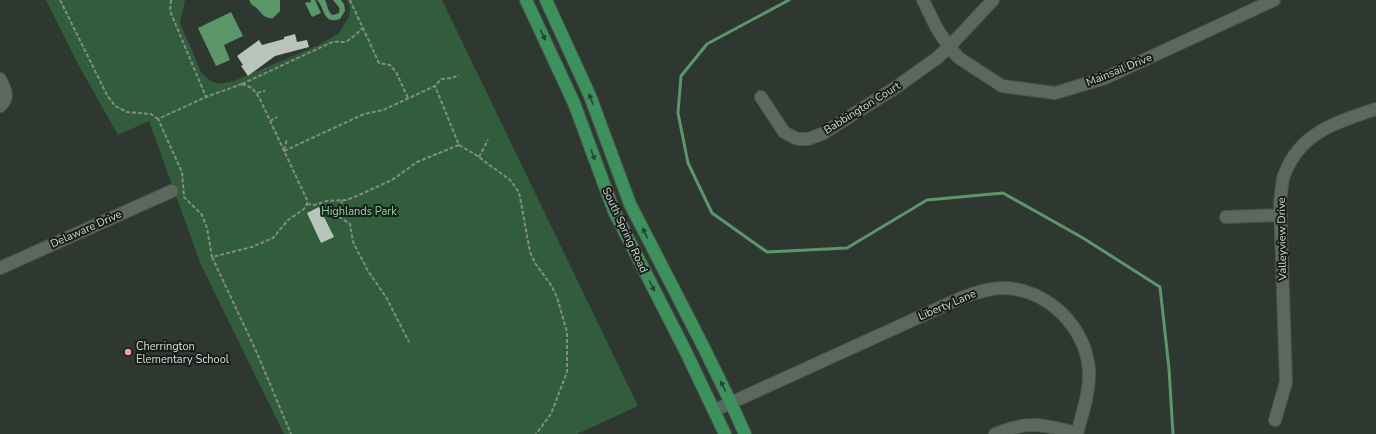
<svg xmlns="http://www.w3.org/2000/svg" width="1376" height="434" font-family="'Nunito Sans',sans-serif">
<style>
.green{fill:#315d3d}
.water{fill:#5a976a}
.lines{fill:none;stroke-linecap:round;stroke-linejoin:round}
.stream{stroke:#5a976a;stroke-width:3}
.building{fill:#b9c5bb}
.minor-casing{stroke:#4b544d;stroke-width:14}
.major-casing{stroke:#4b544d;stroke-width:14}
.path{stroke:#838b85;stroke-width:2;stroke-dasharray:4 2;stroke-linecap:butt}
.minor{stroke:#5c675e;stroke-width:12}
.major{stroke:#3c925d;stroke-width:12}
.oneway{fill:#254631}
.poi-dot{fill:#f19ab3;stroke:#191d1a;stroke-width:1.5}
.labels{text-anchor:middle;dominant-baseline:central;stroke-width:4;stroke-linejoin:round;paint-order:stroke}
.street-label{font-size:11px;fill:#d4dbd6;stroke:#191d1a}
.park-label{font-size:11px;fill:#87de9e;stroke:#191d1a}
.poi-label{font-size:11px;fill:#d4dbd6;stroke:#191d1a;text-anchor:start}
</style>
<rect width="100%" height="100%" fill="#2e3730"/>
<path class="green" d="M46,0h139l-5,23 22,51 9,7 7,3 16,-3 87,-37 18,-11 10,-16 1,-10 -3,-7h95l196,406 -61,28h-293l-83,-169 -52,-144 -31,14 -39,-69z"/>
<path class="water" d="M249,0h31v11l-7,7c-11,2 -12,-9 -21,-13z
M311,0h4l6,13 -9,4 -7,-14 4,-1 1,1z
M317,0h8c3,5 2,12 8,15l6,-2c2,-7 -3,-8 -6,-13h8l3,4 1,7 -5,8c-17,6 -15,-11 -23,-19z
M231,12l12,24 -19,9 6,15 -14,6 -18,-38z"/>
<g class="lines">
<path class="stream" d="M789,0l-82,44 -26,32 -3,37 10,50 24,50 55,39 80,-4 80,-48 76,-7 80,45 77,49 9,82 4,65"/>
</g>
<path class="building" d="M295,34l2,8 10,-2 2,7 -34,9 -27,20 -7,-10 2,-1 -6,-9 22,-16 3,5 22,-6v-2z
M319,207l15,30 -13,6 -14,-30z"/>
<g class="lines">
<g class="minor-casing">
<path id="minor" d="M923,0l13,27 13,20 10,11 43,28 53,7 50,-15 169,-78
M0,79c5,10 10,19 0,27
M761,97l23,35 9,5 5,2h10l14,-5 73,-46 42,-30 12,-11 44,-47
M1226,217l55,-2
M0,268l172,-77
M715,410l246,-112c13,-5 27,-10 42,-10 44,0 84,40 86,83 1,21 -7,43 -12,63
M1275,420l11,-38 -6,-181c2,-9 1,-20 5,-28 16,-41 52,-51 91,-64
M995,434c12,-4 23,-9 36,-9 15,-1 32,5 46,8"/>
</g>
<g class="major-casing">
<path id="major" d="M526,0l48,103 40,108 72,141 39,82
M546,0l44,96 40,108 72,140 29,59 14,31"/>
</g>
<path class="path" d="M60,0l47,95 8,11 12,6 24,2 7,5
M171,0l-1,11 36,86
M350,0l29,63 11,2 6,7 12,26
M242,84l10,4 7,9 48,103v4l-3,5 -16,11 -15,18 -21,9 -40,10 -5,-29 -5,-13 -18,-18 -2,-25 -24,-53 48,-22z
M242,84l88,-41c5,-2 9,-1 14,-1 6,-1 14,-10 19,-14
M257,93l8,-2
M270,121l7,-4
M459,145l17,10 34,25 9,12 11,60 5,11 16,22 6,12 10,35v40l-16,42 -15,20
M284,150l3,-11
M284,151l80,-37 19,-4 52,-24 6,-7 11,-1 7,-3
M479,157l9,-17
M319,203l31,21 3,18 15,29 18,26 23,45
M307,204l7,1 13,-4 19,-1 11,-4 35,-16 25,-18 42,-17 -24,-59
M335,214l8,-14
M212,257l45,96 34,81"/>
<use href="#minor" class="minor"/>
<use href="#major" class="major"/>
</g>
<defs><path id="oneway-solid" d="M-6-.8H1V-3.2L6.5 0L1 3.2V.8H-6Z"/></defs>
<g class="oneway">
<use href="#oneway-solid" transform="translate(543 35) rotate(65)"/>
<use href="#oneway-solid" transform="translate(591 99) rotate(-111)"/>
<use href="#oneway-solid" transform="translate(593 155) rotate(70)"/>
<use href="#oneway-solid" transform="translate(645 233) rotate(-116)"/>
<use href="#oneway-solid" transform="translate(652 286) rotate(62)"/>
<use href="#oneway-solid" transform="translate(723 386) rotate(-116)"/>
</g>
<circle class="poi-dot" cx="128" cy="352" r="4"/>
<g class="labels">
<g class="street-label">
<text transform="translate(1119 70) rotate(-22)">Mainsail Drive</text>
<text transform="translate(862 108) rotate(-32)">Babbington Court</text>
<text transform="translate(86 229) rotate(-24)">Delaware Drive</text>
<text transform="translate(625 230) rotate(65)">South Spring Road</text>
<text transform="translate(1282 239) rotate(-91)">Valleyview Drive</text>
<text transform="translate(947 305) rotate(-23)">Liberty Lane</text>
</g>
<g class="park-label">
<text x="359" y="211">Highlands Park</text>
</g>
<g class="poi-label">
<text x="136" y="346">Cherrington<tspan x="136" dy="13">Elementary School</tspan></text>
</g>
</g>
</svg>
